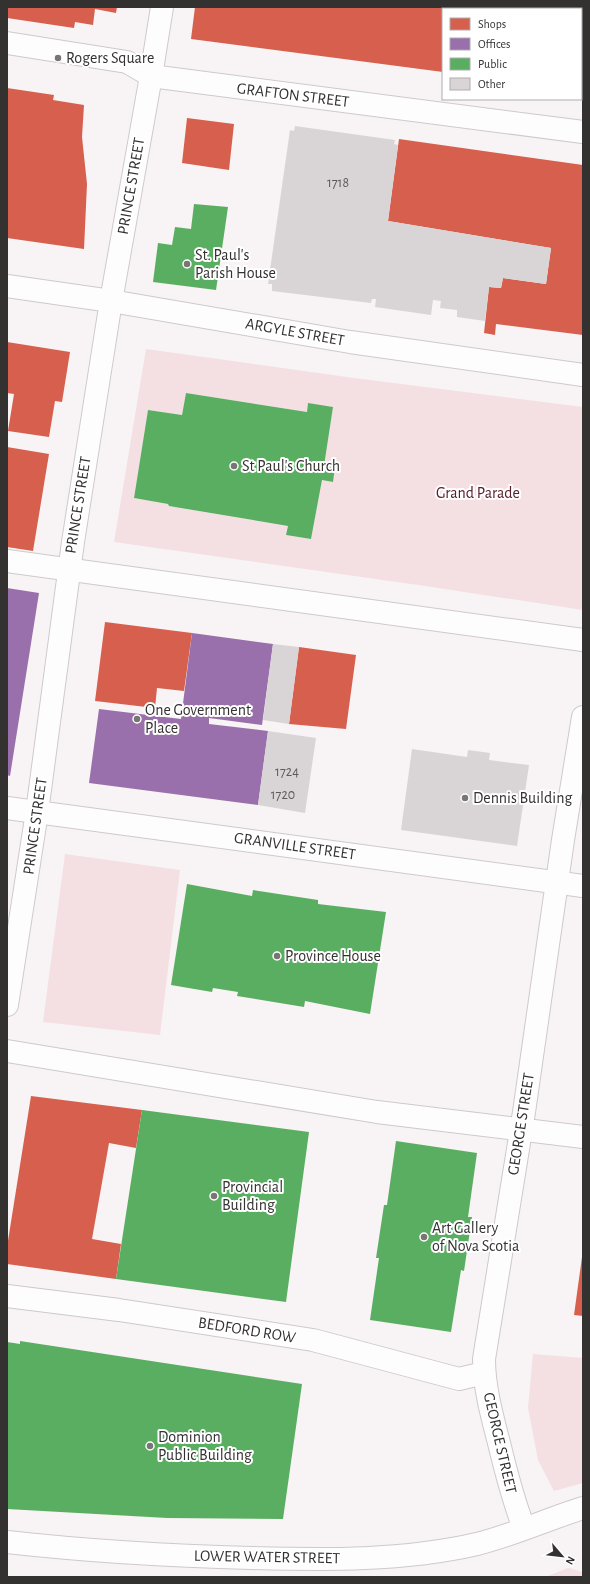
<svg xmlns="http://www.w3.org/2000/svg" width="590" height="1584" font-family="'Alegreya Sans',sans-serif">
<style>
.green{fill:#f4e0e3;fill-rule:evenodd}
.shops{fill:#d6604d}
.offices{fill:#9970ab}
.public{fill:#5aae61}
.building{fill:#d9d5d6}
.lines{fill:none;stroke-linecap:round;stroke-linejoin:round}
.minor-casing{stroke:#cecacb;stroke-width:24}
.tertiary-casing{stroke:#cecacb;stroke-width:24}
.secondary-casing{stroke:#cecacb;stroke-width:24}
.minor{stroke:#fefdfd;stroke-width:22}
.tertiary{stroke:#fefdfd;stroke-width:22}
.secondary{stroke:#fefdfd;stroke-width:22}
.poi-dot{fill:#797575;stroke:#fff;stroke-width:1.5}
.labels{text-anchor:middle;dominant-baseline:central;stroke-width:4;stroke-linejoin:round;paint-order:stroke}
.number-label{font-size:14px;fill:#5d5a5a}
.poi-label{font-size:16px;fill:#343131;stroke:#fff;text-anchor:start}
.street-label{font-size:16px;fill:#343131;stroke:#fff}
.park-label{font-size:16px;fill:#58202d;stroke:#fff}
</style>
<rect width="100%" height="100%" fill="#f8f3f4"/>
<path class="green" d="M146,349l208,29 229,29v203l-158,-24 -311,-44zM186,393l121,19 1,-8 25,3 -9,59 11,1 -2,15 -11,-2 -11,59 -25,-4 2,-9 -119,-20 -1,-2 -34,-6 14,-88 34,5z
M65,854l115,16 -20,165 -117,-13z
M533,1354l50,4v125l-29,8 -16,-31 -10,-52z
M568,1568l15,4v5h-38z"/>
<path class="shops" d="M7,7h110l-1,6 -21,-4 -2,16 -18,-3 -1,6 -67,-10z
M195,7l388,1v83l-2,-1v-81h-138v63l-252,-33z
M7,88l47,7 -1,5 31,5 -2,32 5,47 -3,65 -77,-11z
M187,118l47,6 -5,46 -47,-7z
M399,139l184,26v170l-87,-11 -1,11 -11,-2 5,-46 12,1 2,-10 43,6 5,-36 -163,-27z
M7,342l63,10 -8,50 -7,-1 -6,36 -41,-6 6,-37 -7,-1z
M7,447l42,7 -16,97 -26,-4z
M105,622l87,11 -8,58 -27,-3 -2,20 -60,-7z
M299,647l57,8 -10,74 -57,-5z
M31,1096l111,14 -6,38 -27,-5 -17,96 29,5 -5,35 -109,-15v-17z
M582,1257l1,1v58l-9,-1z"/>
<path class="offices" d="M7,588l32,5 -29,183 -3,-1z
M192,633l81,11 -11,81 -53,-7v6l59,7 -10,74 -169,-22 10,-74 82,10z"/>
<path class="public" d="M194,204l34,3 -12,83 -63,-8 5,-39 14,2 3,-18 16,2z
M186,393l121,19 1,-9 25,4 -9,59 11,1 -2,15 -11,-2 -11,59 -25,-4 2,-9 -119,-20 -1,-2 -34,-6 14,-88 34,5z
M187,884l65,12 1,-6 65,10v4l68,8 -16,102 -65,-13 -1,6 -67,-11 1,-4 -25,-4 -1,4 -41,-7z
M142,1110l167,22 -23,170 -170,-23z
M396,1141l81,12 -9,64h4l-8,54 -3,-1 -10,62 -81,-12 9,-62h-3l8,-53h3z
M20,1341l282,43 -19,135 -116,-1 -160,-9v-167l13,2z"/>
<path class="building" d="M295,126l100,14 -1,4 4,1 -10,76 163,27 -5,36 -43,-6 -2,10 -12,-1 -4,34 -28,-4v-7l-17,-2 1,-7 -8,-1 -2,15 -56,-8 1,-8h-4l-1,4 -99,-12v-7h-4l22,-154 4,1z
M273,644l26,3 -10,77 -26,-4z
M268,731l48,7 -11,75 -47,-8z
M412,749l55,8 1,-7 22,3 -1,7 40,5 -12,81 -116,-16z"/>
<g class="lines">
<g class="minor-casing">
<path id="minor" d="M7,43l120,19 24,14 432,56
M7,286l104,15 239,41 233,33
M7,808l576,78
M7,1296l112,14 194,30 146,39 25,-6
M524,1528c-11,-28 -18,-56 -25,-85 -7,-27 -15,-56 -15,-84l40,-247 39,-272 20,-123"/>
</g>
<g class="tertiary-casing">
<path id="tertiary" d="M7,1005l30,-193 36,-270 38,-241 40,-225 11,-69
M7,1051l370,61 206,25
M7,1542c81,9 163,14 244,16 76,2 152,3 226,-14 36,-9 71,-25 106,-36"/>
</g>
<g class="secondary-casing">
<path id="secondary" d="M7,561l576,79"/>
</g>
<use href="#minor" class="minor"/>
<use href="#tertiary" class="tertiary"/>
<use href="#secondary" class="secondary"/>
</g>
<g class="poi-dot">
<circle cx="58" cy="58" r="4"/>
<circle cx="187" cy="264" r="4"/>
<circle cx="234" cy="466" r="4"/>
<circle cx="137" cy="719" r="4"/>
<circle cx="465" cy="798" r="4"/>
<circle cx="277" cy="956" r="4"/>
<circle cx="214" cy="1196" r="4"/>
<circle cx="424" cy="1237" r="4"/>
<circle cx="150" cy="1446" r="4"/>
</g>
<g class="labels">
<g class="number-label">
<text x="338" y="183">1718</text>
<text x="287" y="772">1724</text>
<text x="283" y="795">1720</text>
</g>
<g class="poi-label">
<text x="66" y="58">Rogers Square</text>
<text x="195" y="255">St. Paul's<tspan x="195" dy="18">Parish House</tspan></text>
<text x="242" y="466">St Paul's Church</text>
<text x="145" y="710">One Government<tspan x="145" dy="18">Place</tspan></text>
<text x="473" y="798">Dennis Building</text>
<text x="285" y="956">Province House</text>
<text x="222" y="1187">Provincial<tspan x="222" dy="18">Building</tspan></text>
<text x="432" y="1228">Art Gallery<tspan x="432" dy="18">of Nova Scotia</tspan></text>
<text x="158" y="1437">Dominion<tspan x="158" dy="18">Public Building</tspan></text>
</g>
<g class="street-label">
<text transform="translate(293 95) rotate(7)">GRAFTON STREET</text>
<text transform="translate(131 186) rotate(-80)">PRINCE STREET</text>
<text transform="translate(295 332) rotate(10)">ARGYLE STREET</text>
<text transform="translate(78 505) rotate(-81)">PRINCE STREET</text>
<text transform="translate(35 826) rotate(-82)">PRINCE STREET</text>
<text transform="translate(295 846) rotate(8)">GRANVILLE STREET</text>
<text transform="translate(521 1124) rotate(-81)">GEORGE STREET</text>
<text transform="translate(247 1330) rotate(9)">BEDFORD ROW</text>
<text transform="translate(500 1443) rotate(77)">GEORGE STREET</text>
<text transform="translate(267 1557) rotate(1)">LOWER WATER STREET</text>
</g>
<g class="park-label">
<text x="478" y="493">Grand Parade</text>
</g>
</g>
<rect width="590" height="1584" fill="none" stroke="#343131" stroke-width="16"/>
<rect x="442" y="8" width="140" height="92" fill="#ffffff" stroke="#aeadad"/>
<rect x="450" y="18" width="20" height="12" fill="#d6604d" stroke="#aeadad"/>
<text x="478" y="28" font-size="12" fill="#343131">Shops</text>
<rect x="450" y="38" width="20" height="12" fill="#9970ab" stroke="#aeadad"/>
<text x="478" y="48" font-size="12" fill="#343131">Offices</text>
<rect x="450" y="58" width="20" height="12" fill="#5aae61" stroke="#aeadad"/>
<text x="478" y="68" font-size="12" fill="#343131">Public</text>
<rect x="450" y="78" width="20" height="12" fill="#d9d5d6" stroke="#aeadad"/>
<text x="478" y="88" font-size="12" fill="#343131">Other</text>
<g transform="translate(562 1556) rotate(118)" stroke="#ffffff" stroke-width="3" paint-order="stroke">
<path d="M0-3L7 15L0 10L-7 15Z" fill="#343131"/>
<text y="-6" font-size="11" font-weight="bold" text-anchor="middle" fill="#343131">N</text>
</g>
</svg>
